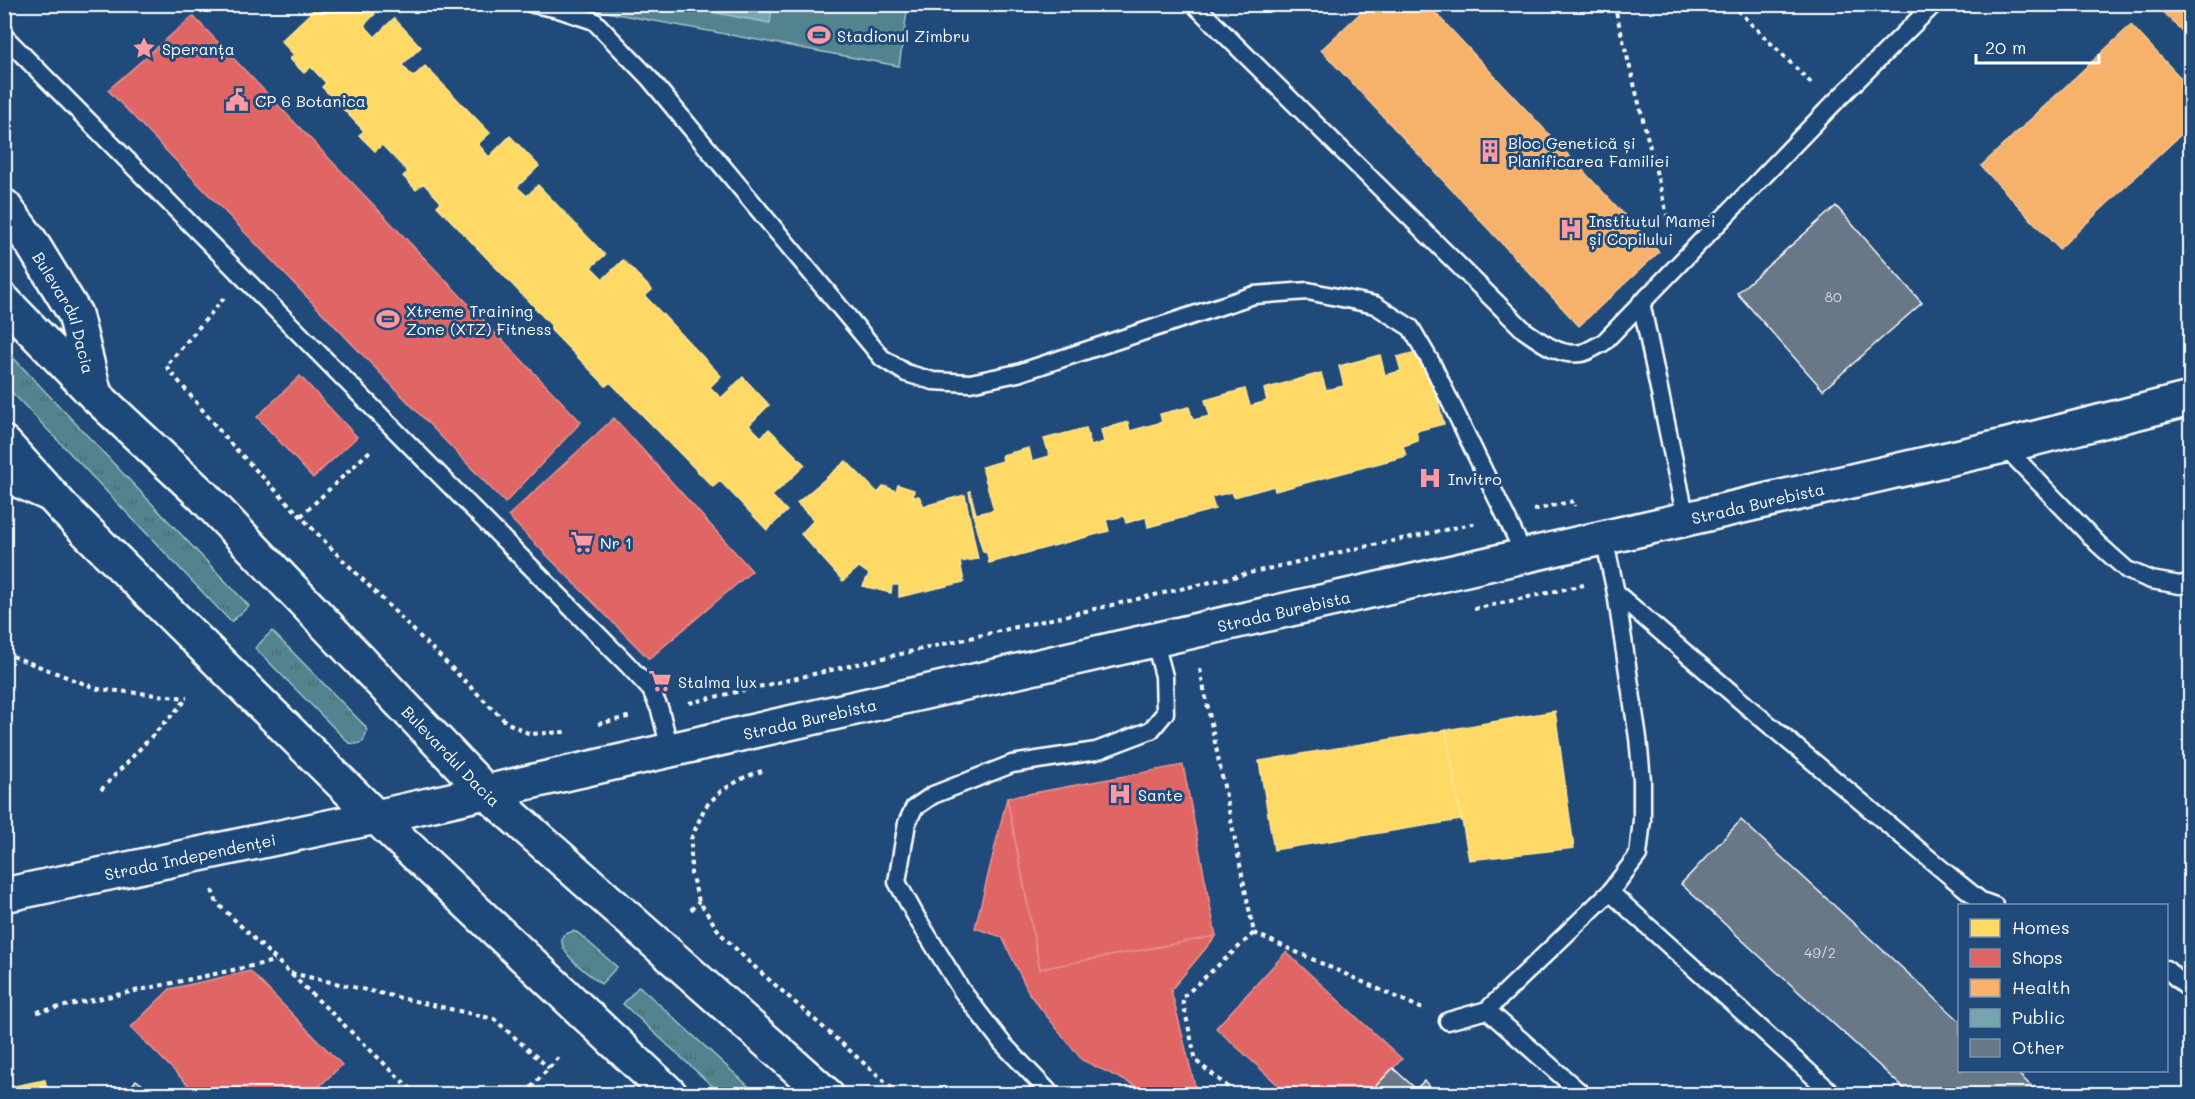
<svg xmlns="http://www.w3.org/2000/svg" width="2195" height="1099" font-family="Mali,sans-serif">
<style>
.grass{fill:url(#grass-tufts);stroke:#a9c1c6;stroke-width:1.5}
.pitch{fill:#53838e;stroke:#a9c1c6;stroke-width:1.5}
.homes{fill:#ffd966;stroke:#ffe494;stroke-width:1.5}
.shops{fill:#e06666;stroke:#e99494;stroke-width:1.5}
.health{fill:#f6b26b;stroke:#f9c997;stroke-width:1.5}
.public{fill:#76a5af;stroke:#9fc0c7;stroke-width:1.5}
.building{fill:#677887;stroke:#fff;stroke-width:1.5}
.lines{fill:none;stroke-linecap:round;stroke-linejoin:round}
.lane-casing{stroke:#fff;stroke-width:21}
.street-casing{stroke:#fff;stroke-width:38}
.secondary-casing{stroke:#fff;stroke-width:38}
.primary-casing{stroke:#fff;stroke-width:38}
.path{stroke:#fff;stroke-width:4;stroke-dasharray:4.5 4.5;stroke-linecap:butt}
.lane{stroke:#1f4a7a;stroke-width:16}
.street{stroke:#1f4a7a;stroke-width:33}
.secondary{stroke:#1f4a7a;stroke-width:33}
.primary{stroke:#1f4a7a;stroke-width:33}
.labels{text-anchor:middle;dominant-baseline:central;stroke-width:6;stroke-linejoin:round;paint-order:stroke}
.number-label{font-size:14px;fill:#d9dde1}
.poi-label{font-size:16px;fill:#fff;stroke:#1f4a7a;text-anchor:start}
.street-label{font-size:16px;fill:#fff;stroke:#1f4a7a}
</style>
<defs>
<pattern id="grass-tufts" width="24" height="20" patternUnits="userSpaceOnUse" patternTransform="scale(1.5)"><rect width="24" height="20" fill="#53838e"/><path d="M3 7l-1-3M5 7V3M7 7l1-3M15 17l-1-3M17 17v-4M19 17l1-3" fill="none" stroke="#506a70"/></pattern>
</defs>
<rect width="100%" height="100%" fill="#1f4a7a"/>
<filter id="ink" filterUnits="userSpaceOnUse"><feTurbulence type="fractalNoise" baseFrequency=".0167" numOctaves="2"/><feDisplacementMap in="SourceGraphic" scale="12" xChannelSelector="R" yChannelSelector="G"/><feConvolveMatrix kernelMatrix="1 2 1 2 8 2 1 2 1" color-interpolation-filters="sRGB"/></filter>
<g filter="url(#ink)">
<path class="grass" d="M5,349l244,257 -18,16 -226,-237z
M272,631l93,95 2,5 -4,11 -7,2 -7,-1 -94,-95z
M573,931l5,2 39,34 -16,17c-12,-10 -46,-32 -38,-49z
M639,986l118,108h-36l-98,-90z"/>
<path class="pitch" d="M568,5h340l-9,61z"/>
<path class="homes" d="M320,4h46l9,10 -11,11 11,12 19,-19 27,29 -19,18 11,12 12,-11 65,67 -12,11 11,13 21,-21 29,30 -22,21 10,9 11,-11 67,70 -14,12 12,12 20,-19 29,30 -7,6 76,80 -11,11 11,11 22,-21 26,28 -20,20 12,12 8,-8 36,36 -33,31 15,15 -20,19 -47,-49 -7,6 -103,-105 -4,4 -57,-58 3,-2 -115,-120 4,-4 -18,-19 -7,7 -13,-14 5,-4 -26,-27 -7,6 -16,-16 5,-4 -42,-44 4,-4 -15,-16 -7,6 -14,-14 4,-4 -13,-14z
M1424,350l20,74 -28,7 2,10 -15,5 3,10 -131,35 -1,-5 -40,11 -2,-5 -21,5 4,12 -67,18 -2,-10 -20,6 -2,-7 -18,4 3,11 -120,32 -2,-10 -4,-1 -6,-21 -8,-39 1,-1 6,23 18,-4 -12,-43 21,-6 -1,-6 27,-7 3,13 18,-5 -6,-17 42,-11 5,18 13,-4 -3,-12 27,-8 2,9 32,-9 -2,-8 29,-7 4,13 17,-4 -5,-16 40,-11 5,17 17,-5 -3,-12 57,-16 5,17 18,-4 -5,-20 41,-11 5,20 16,-4 -4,-14z
M846,461l32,32 6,-7 12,5 2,-6 16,5 -1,7 6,-1 5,10 41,-11 13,64 -18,3 4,20 -65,15v-12h-7l-1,8 -28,-7 6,-12 -10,-7 -16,14 -42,-47 13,-14 -17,-17z
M1555,711l19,137 -105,12 -23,-130z
M1446,730l15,90 -187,30 -15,-89z
M45,1080l3,14h-44v-6z"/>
<path class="shops" d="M193,16l388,406 -76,81 -397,-413z
M300,376l57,61 -44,41 -56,-61z
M614,418l138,153 -103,88 -141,-143z
M1183,765l33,171 -176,33 -33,-171z
M1007,798l33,171 176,-33 -45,54 26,104h-45l-70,-34 -52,-65 -28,-58 -27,-9z
M1286,952l116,107 -34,35h-80l-72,-66z
M250,971l92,94 -31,29h-114l-66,-67 39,-38z"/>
<path class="health" d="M1370,4h57l232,248 -80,74 -258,-276z
M2155,4h35v19l-8,8z
M2131,25l59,63v38l-131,123 -78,-83z"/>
<path class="public" d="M668,4h105l-3,19z"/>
<path class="building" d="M1836,206l86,97 -99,87 -86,-97z
M1741,820l219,201v49h54l26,24h-130l-229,-210z
M1393,1068l23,21 8,-8 14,13h-70z
M136,1080l19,14h-29z"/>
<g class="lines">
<g class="lane-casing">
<path id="lane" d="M533,4l25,5 36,12 55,57 233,280 24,15 27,8 37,2 48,-10 236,-78 54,-4 67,14 36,23 21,36 93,192
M1194,4l330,326c16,11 36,27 57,23 7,-1 15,-7 22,-10l230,-239 101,-100
M4,36l623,628 24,26 9,20 10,39
M1641,302l45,217
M2004,446l94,98 29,26 24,10 29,5 10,-3
M1616,593l132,114 203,170 30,24 14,5
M1610,892l223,202
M2166,969l24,21
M1448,1021l39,-11
M1051,1094l-48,-50 -41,-53 -44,-71 -21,-38 10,-59 7,-15 19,-13 79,-31 84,-13 55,-21 14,-17 -1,-37 -10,-37
M1582,1094l-95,-84 123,-118 28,-37 4,-35v-40l-4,-42 -22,-145 -12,-55"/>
</g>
<g class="street-casing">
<g id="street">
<path id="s1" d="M4,206l27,36 44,72 20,81"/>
<path d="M4,474l47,21"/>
</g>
</g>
<g class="secondary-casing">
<g id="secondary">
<path id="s2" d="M4,895l372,-78 1310,-298 318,-73 186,-47"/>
</g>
</g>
<g class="primary-casing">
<g id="primary">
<path id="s3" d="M4,301l91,94 108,101 283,296 340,302"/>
<path d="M4,443l61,67 311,307 294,277"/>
</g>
</g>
<path class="path" d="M1614,4l57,227
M1731,4l81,80
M224,298l-58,68 63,76 107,111 170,169 24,12 35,-2
M1534,510l40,-9 1,5
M301,516l71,-67
M1474,609l110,-24
M4,653l94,36 89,9
M1200,669l54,264 -72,65 14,63 41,33
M689,703l647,-150 141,-30
M598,724l34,-8
M762,771l-17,6 -24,14 -16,16 -14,32v35l8,27 21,32 28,28 151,133
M101,790l86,-91
M212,890l5,13 199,191
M691,910l8,-9
M1254,933l169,76
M291,973l203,46 55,49
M37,1012l238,-51
M525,1094l36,-39"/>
<use href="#lane" class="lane"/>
<use href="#street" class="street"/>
<use href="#secondary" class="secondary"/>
<use href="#primary" class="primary"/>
</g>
</g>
<defs>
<g id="stadium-bare" transform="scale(1.8)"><path d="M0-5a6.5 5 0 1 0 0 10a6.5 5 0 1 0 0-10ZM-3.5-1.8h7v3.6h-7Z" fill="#ff9aa2" stroke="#1f4a7a" stroke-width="2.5" paint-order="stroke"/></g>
<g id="sight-bare" transform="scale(1.8)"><path d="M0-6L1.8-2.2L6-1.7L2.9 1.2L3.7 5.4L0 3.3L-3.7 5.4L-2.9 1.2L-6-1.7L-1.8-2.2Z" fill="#ff9aa2" stroke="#1f4a7a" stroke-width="2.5" paint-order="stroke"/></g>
<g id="civic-bare" transform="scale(1.8)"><path d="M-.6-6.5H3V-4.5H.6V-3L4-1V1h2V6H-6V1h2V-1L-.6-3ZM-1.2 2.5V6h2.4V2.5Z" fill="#ff9aa2" stroke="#1f4a7a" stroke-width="2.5" paint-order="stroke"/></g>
<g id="building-bare" transform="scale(1.8)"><path d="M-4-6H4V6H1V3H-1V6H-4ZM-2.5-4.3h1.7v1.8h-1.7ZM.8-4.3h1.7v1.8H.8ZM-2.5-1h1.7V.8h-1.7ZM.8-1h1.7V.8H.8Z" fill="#ff9aa2" stroke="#1f4a7a" stroke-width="2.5" paint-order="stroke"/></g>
<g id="hospital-bare" transform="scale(1.8)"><path d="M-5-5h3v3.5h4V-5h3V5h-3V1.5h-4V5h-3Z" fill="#ff9aa2" stroke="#1f4a7a" stroke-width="2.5" paint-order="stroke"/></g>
<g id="supermarket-bare" transform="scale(1.8)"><path d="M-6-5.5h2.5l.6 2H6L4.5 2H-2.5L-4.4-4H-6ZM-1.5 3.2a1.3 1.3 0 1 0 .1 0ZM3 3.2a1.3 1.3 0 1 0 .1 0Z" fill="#ff9aa2" stroke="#1f4a7a" stroke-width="2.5" paint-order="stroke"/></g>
</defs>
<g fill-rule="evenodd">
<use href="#stadium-bare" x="819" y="35"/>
<use href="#sight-bare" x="144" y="48"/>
<use href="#civic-bare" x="237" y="100"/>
<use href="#building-bare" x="1490" y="151"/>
<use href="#hospital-bare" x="1571" y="229"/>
<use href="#stadium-bare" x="388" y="319"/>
<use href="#hospital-bare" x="1430" y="478"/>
<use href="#supermarket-bare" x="582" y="542"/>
<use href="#supermarket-bare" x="660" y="681"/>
<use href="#hospital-bare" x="1120" y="794"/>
</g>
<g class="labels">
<g class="number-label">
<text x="1833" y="296">80</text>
<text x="1820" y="952">49/2</text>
</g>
<g class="poi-label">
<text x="837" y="35">Stadionul Zimbru</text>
<text x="162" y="48">Speranța</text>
<text x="255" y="100">CP 6 Botanica</text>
<text x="1508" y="142">Bloc Genetică și<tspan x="1508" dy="18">Planificarea Familiei</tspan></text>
<text x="1589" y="220">Institutul Mamei<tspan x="1589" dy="18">și Copilului</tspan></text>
<text x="406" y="310">Xtreme Training<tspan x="406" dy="18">Zone (XTZ) Fitness</tspan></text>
<text x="1448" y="478">Invitro</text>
<text x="600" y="542">Nr 1</text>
<text x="678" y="681">Stalma lux</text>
<text x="1138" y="794">Sante</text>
</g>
<g class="street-label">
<text stroke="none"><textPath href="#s1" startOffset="124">Bulevardul Dacia</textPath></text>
<text stroke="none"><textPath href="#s2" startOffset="1797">Strada Burebista</textPath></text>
<text stroke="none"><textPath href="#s2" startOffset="1311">Strada Burebista</textPath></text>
<text stroke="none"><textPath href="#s2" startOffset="825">Strada Burebista</textPath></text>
<text stroke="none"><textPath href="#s3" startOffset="638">Bulevardul Dacia</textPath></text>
<text stroke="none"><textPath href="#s2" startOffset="190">Strada Independenței</textPath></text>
</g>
</g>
<rect width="2195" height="1099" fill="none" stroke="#1f4a7a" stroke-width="24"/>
<rect x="12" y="12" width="2171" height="1075" fill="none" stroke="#fff" stroke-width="2" filter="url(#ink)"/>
<rect x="1958" y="904" width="210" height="168" fill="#1f4a7a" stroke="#7992af" stroke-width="1.5"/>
<rect x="1970" y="919" width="30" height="18" fill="#ffd966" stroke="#7992af" stroke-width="1.5"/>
<text x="2012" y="934" font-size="18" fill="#ffffff">Homes</text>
<rect x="1970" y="949" width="30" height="18" fill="#e06666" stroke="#7992af" stroke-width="1.5"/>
<text x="2012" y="964" font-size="18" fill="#ffffff">Shops</text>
<rect x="1970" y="979" width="30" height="18" fill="#f6b26b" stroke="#7992af" stroke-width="1.5"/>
<text x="2012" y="994" font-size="18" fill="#ffffff">Health</text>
<rect x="1970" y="1009" width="30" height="18" fill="#76a5af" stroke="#7992af" stroke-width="1.5"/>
<text x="2012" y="1024" font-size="18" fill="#ffffff">Public</text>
<rect x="1970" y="1039" width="30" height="18" fill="#677887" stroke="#7992af" stroke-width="1.5"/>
<text x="2012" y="1054" font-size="18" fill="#ffffff">Other</text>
<path d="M1976 54v9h123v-9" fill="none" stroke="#ffffff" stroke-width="3"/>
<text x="1985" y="54" font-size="18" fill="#ffffff" stroke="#1f4a7a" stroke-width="4.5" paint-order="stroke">20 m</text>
</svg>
